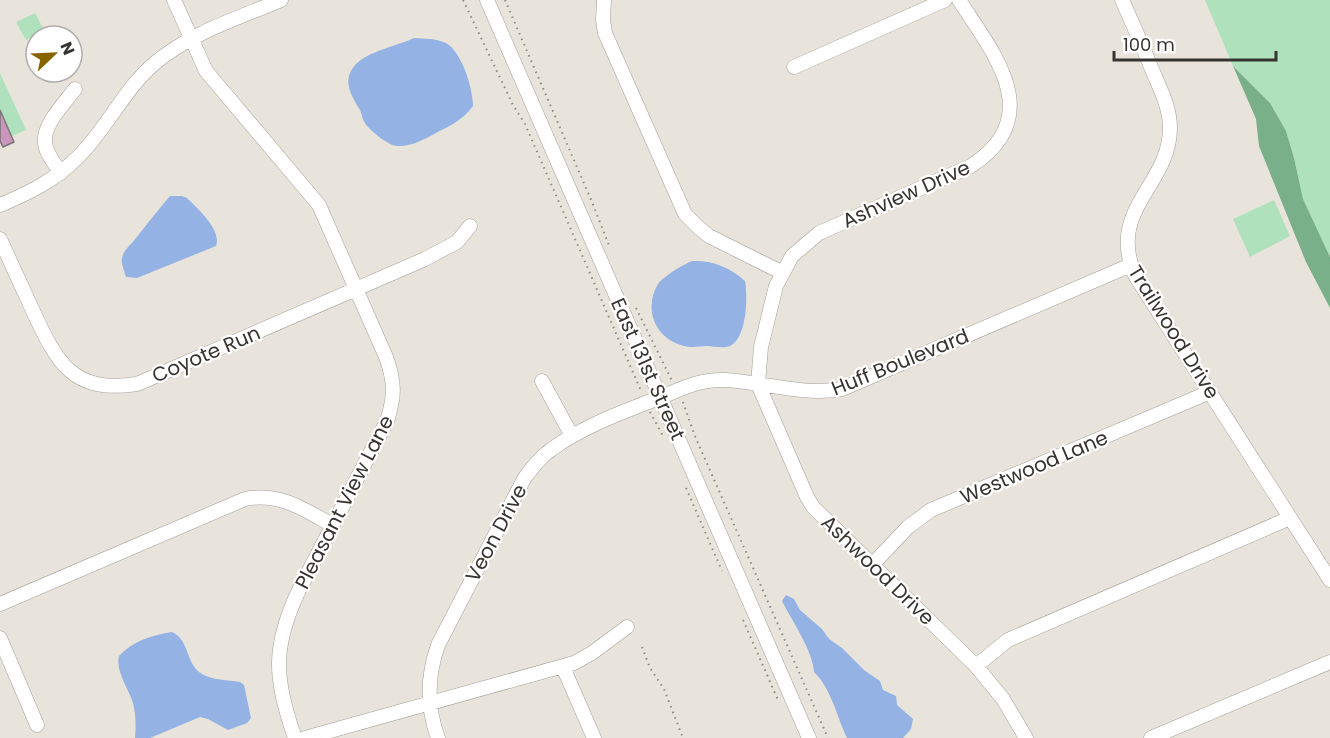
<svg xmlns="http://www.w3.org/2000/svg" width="1330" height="738" font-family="Poppins,sans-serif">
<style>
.green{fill:#b0e1bd}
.forest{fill:#79af89}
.water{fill:#95b2e4}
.building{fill:#ca96bb;stroke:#7b7378;stroke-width:1.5}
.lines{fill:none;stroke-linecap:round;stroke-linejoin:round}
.minor-casing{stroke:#a29f96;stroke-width:15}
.path{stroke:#8c8a84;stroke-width:2;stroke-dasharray:1.5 4.5;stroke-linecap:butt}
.minor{stroke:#fff;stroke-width:14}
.labels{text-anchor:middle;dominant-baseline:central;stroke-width:4.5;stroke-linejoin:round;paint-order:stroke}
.street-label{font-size:20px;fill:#353430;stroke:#fff}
</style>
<rect width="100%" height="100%" fill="#e8e4db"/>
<path class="green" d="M1205,0h125v257l-27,-58 -9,-41 -8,-27 -16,-28 -37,-37z
M35,13l12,23h-11v11l-5,-9 -5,2 -10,-18z
M0,73l26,57 -14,6 -8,-17 -4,2z
M1274,200l16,36 -40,21 -17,-38z"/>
<path class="forest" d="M1233,66l37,37 16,28 8,27 9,41 27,58v51l-24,-46 -47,-116 -3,-27z"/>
<path class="water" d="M414,38c11,1 21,0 32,5 16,9 27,46 27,63 -10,14 -22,19 -37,27 -11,6 -25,14 -39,13 -8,0 -28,-16 -32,-23 -3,-4 -3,-9 -5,-13 -9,-15 -19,-30 -4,-46 13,-13 41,-18 58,-26z
M170,196h12l5,2c11,11 35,32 29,48l-79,32 -11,-1c-2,-7 -5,-13 -4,-19 2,-9 9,-13 14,-20 11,-14 22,-28 34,-42z
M692,261c20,-1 38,6 53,20 3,16 2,63 -19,66 -5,1 -13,-1 -19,-1 -7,0 -16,2 -23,0 -29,-7 -41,-37 -26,-62 4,-7 26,-20 34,-23z
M786,595l8,4 6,11 22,19 7,10 13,9 22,22 16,11 3,9 13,6 1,9 16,14 -2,10 -8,9h-56c-10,-21 -16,-50 -33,-66 -1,-21 -22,-51 -32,-71z
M172,632c18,8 13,32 30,42 10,6 26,6 38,8l4,3 7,33 -4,5 -19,7 -20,-11 -8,-2 -50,21h-15c1,-12 1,-23 -2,-35 -4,-14 -18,-32 -14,-47 14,-15 33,-21 53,-24z"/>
<path class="building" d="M0,110l14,32 -11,5 -3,-6z"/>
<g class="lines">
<g class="minor-casing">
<path id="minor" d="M174,0l32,71 113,134 67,152c9,25 9,39 1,64l-88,169c-27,57 -25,89 -4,148
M487,0l322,738
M604,0l-1,20 2,13 80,181 14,14 10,8 74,37
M959,0c35,54 88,116 12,166l-152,67 -27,23 -16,30 -15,61 -3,37 49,113 6,10 163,159 27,33 23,39
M1122,0c10,22 20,45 29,67 8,20 19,39 19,61 0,58 -65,82 -34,149l194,303
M794,67l151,-67
M61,173c-6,-9 -15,-19 -16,-30 -2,-19 19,-39 30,-54
M0,205c29,-12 55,-25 77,-47 30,-29 46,-68 78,-95 35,-30 84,-45 126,-63
M0,239c11,24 22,48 33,72 24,52 40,83 104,73l288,-125 32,-17 13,-16
M542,381l30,55
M873,564l35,-37 23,-17 279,-118
M0,604l245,-105c34,-7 59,10 87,26
M0,638l37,87
M976,666l32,-26 282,-122
M563,667l31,71
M305,738l269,-75 18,-10 35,-26
M438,738c-11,-30 -11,-62 0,-93l86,-166c8,-11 16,-22 28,-30 32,-23 70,-37 107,-51 22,-9 41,-19 65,-18 40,2 78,16 118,9l289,-124
M1151,738l179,-76"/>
</g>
<path class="path" d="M463,0l50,105 12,19 117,269
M505,0l87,202 18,46
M636,308l36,73
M683,402l11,32 134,304
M650,412l13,24
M686,488l36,83
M743,620l35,80
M642,647l8,21 14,21 19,49"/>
<use href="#minor" class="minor"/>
</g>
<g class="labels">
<g class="street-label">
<text transform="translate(906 194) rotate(-24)">Ashview Drive</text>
<text transform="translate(1174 332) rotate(58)">Trailwood Drive</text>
<text transform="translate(206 354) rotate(-23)">Coyote Run</text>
<text transform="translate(900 362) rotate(-22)">Huff Boulevard</text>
<text transform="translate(648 369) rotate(66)">East 131st Street</text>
<text transform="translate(1034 467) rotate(-23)">Westwood Lane</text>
<text transform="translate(344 502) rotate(-63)">Pleasant View Lane</text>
<text transform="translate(496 533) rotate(-62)">Veon Drive</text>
<text transform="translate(878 570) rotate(44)">Ashwood Drive</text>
</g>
</g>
<g transform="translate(54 54) rotate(67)"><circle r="28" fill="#ffffff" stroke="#aeaeac" stroke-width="1.5"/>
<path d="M0-4.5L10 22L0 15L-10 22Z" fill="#886300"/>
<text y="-9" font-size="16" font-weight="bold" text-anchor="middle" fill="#353430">N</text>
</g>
<path d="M1114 51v9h162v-9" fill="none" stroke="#353430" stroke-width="3"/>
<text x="1123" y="51" font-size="18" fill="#353430" stroke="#ffffff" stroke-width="4.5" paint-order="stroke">100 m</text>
</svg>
